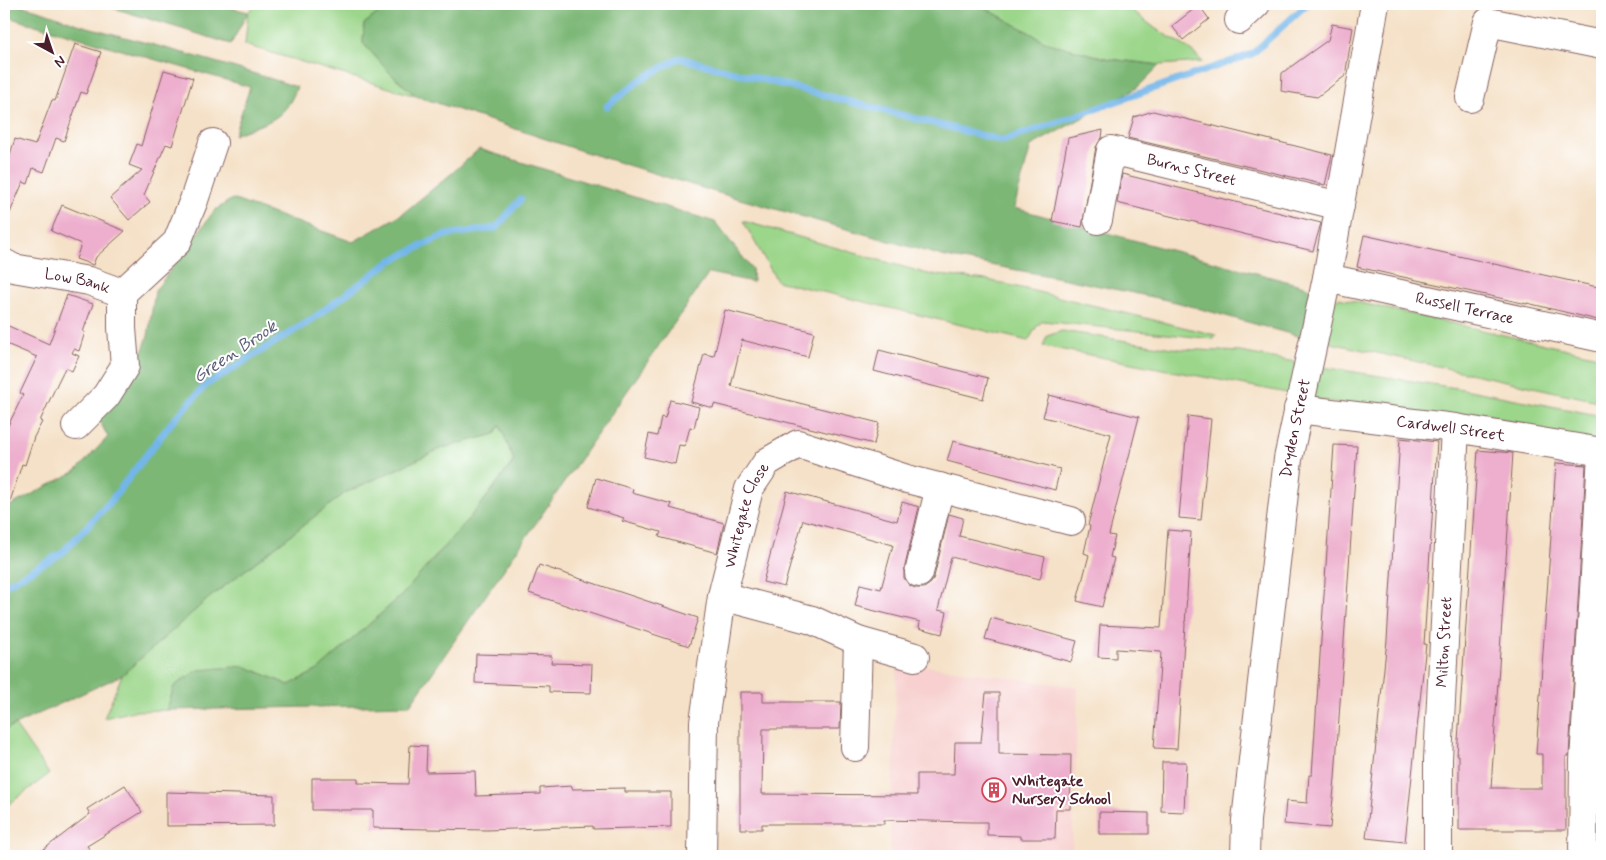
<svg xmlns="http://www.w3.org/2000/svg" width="1606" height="860" font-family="Mynerve,sans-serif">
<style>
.built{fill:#f7d0cf}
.green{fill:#9bd68a;stroke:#727a5a}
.forest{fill:#7cb776;stroke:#636b50}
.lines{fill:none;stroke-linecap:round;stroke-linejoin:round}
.stream{stroke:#73b6e9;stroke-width:7}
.building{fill:#edafcd}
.minor-casing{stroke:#866362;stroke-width:30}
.minor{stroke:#fff;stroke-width:28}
.labels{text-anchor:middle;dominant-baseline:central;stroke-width:4;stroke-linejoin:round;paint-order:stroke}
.street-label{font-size:16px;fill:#4a1f2b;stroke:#fff}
.poi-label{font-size:16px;font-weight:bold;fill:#4a1f2b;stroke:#fff;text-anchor:start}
.water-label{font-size:18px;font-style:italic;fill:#5a5b77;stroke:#fff}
</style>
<rect width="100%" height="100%" fill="#fff"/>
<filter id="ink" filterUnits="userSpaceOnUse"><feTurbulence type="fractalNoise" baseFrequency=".02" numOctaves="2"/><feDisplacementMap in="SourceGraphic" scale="10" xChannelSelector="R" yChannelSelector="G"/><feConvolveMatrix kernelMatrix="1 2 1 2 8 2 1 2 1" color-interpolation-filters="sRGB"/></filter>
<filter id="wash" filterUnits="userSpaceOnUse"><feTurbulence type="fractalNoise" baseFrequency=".0096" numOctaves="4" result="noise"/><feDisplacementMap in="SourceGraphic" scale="20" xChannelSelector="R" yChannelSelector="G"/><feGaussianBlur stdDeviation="1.12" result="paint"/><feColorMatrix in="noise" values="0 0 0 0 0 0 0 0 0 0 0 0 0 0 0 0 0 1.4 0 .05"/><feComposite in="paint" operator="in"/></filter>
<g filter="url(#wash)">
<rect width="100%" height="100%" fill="#f5e1c7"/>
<path class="built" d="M897,662l181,25 -6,169h-182z"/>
<path class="green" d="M257,4h132l-25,20 -1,19 27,30 26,23 -171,-51 3,-33z
M978,4h146l32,25 32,19 15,14 -43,3 -51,-6 -61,-16z
M743,221l185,53 60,6 228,55 -2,4 -171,-18 -6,5 -9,15 -251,-60z
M1339,298l263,59v45l-280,-61 11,-41z
M1062,331l117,18 61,3 55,10 2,17 -5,15 -249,-48 4,-10z
M1316,366l153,24 133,26v28l-294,-46z
M500,425l14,35 -31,42 -81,93 -84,75 -29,15 -45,-19 -70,20 -7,24 -33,1 -30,7 18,-43 87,-77 136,-105 97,-45 53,-14z
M15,725l34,49 -45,34v-78z"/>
<path class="forest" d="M4,4c27,0 54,14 80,22 71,19 142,38 213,61 -14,37 -31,34 -63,48l16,-48 -246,-71z
M100,4h117l31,8 -17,32z
M389,4h589l70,39 61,16 51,6 -23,23 -106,58 -17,62 294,79 6,8 -13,42 -125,-35 -110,-23 -120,-22 -231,-65 -133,-41 -166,-55 -26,-23 -27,-30 1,-19z
M479,149l236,73 37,47 1,13 -44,-9 -299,432 -243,5 7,-24 24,-16 46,-4 45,19 29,-15 84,-75 81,-93 31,-41 -14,-36 -5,9 -53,14 -97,45 -136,105 -87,77 -118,55v-221l72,-38 32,-34 -11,-21 38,-44 13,-36 7,-45 59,-80 18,-12 121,43 49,-28 49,-40z"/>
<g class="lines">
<path class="stream" d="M607,106l33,-26 39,-22 324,83 249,-87 55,-50
M4,586l58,-33 48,-51 62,-80 34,-37 105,-65 81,-60 53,-25 51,-7 25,-29"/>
</g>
<g id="blocks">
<path class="building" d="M1199,5l10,14 -26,21 -11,-14z
M1332,24l21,4 -8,48 -28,21 -36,-6 1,-18 46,-33z
M75,44l26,8 -15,42 -5,-2 -17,49 -8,-3 -12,34 -11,-4 -5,16 -5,-2 -19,45v-54l11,-34 20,6 17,-45 3,1z
M164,70l29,8 -21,68 -6,-2 -22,51 6,7 -21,18 -19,-22 32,-28 -13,-5 8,-21 4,2z
M1153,111l179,44 -7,30 -197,-47 6,-21z
M1103,130l-1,8 -6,9 -14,80 -30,-6 16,-83z
M1122,174l199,49 -8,28 -196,-48z
M62,205l63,26 -29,26 -3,8 -17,-6 5,-15 -30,-13z
M1364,235l238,53v33l-75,-18v1l-170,-37z
M67,295l26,9 -10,28h2l-6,19 -5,-2 -2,4 7,3 -7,15 -7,-3 -7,14 -18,39 2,1 -8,15 -9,28 -3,-1 -14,44 -4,-1v-73l19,-39 -3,-2 17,-36 -33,-14v-19l45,20z
M725,310l89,22 -6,25 -66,-17 -11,46 148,37 -5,21 -160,-40 -1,4 -22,-6 13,-48 10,2z
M879,350l109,28 -5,21 -109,-28z
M1049,395l90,22 -30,118 6,1 -5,21 4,1 -12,49 -25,-6 12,-46 -5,-2 6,-27 -2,-1 23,-91 -68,-17z
M670,400l29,7 -5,21 -4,-1 -5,19 -6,-1 -4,19 -31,-7 5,-23 8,2 4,-19 4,1z
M1188,416l23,3 -10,101 -22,-2z
M1400,438l37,4 -13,202h2l-21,198 -39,-4 21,-198z
M953,441l107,28 -5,21 -108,-29z
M1334,445l23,1 -22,332 -5,50 -46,-4 2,-23 21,2 2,-28h3z
M1478,450l35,3 -22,335h51v-34h-6l20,-291 30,2 -17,291h-3v74h-107v-75h-2z
M596,478l37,11 -1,4 40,11 -2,4 54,15 -7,30 -58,-16 2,-5 -39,-11 2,-3 -36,-11z
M787,491l110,30 5,-19 17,5 -15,63v8l5,7 6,3h9l7,-5 3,-6 15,-63 14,4 -4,18 86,21 -5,22 -89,-22 -13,53 9,2 -5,22 -23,-6 1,-6 -65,-16 5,-22 21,5 12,-44 -90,-25 -19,67 -21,-5z
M1168,530l23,2 -14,217 -23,-1 7,-96 -45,-3v9l-18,-1 2,-32 61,3z
M539,565l159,53 -9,28 -160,-53z
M991,618l86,23 -6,21 -86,-23z
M476,654l76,2 -1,7 41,1 -1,29 -42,-1v-6l-74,-3z
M740,692h23v10h78l-1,27h-77l-1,65 155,1v-21h37l1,-32h26l5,-49h13v61l72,1 -1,54h-14l-1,30h-35v-3l-33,-1v-13h-14l-89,-2v4h-122v5h-22z
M410,745l17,1 -1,26 49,-1 1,25 64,-2v-6l32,-2v3l53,-1v4h46v35l-78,2v-3l-106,4 -114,-2v-18h-61v-32h46v5l50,1z
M1162,762h24l-2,50 -23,-1z
M125,785l17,27 -55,34 8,10h-60l55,-42 -3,-5z
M166,792l108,3v30l-108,1z
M1099,812l50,1v21h-50z"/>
</g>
</g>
<g filter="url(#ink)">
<use href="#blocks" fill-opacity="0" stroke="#866362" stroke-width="1"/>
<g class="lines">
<g class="minor-casing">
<g id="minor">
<path d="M1239,20l17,-16"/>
<path d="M1470,98l18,-76 114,23"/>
<path id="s1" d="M1098,220l13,-70 229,56"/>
<path id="s2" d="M4,263l9,5 76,13 33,12v35l3,38 -19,30 -30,30"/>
<path id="s3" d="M1327,278l275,60"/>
<path d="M122,293l55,-51 17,-42 19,-57"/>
<path id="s4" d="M1298,409l157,19 147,24"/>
<path d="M919,573l21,-86"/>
<path d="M722,596l90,24 46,21 -3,106"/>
<path d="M858,641l57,16"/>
<path id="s5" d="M702,856l2,-134 18,-126 27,-107 18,-27 31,-18 109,35 164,42"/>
<path id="s6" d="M1245,856l1,-36 42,-361 39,-181 48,-274"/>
<path id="s7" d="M1438,856v-97l17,-331"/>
<path d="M1583,856l1,-95 18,-307"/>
</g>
</g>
<use href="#minor" class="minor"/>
</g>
</g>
<defs>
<g id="building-ring" transform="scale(1.25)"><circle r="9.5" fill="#fff" stroke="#d1495b" stroke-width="1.5"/><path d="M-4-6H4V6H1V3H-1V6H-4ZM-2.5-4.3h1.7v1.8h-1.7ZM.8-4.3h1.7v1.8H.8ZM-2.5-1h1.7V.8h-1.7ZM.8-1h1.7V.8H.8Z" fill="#d1495b"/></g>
</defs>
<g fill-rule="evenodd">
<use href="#building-ring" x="994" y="790"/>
</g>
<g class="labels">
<g class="street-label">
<text stroke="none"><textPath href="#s1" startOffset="154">Burns Street</textPath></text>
<text stroke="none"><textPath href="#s2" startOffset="76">Low Bank</textPath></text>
<text stroke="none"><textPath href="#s3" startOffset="141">Russell Terrace</textPath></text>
<text stroke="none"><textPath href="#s6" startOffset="431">Dryden Street</textPath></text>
<text stroke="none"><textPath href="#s4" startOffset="154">Cardwell Street</textPath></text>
<text stroke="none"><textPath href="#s5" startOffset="346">Whitegate Close</textPath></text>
<text stroke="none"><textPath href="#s7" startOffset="214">Milton Street</textPath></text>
</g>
<g class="poi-label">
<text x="1012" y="781">Whitegate<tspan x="1012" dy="18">Nursery School</tspan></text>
</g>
<g class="water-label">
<text transform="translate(235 352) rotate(-34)">Green Brook</text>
</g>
</g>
<rect width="1606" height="860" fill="none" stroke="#fff" stroke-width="20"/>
<g transform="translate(52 52) rotate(140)" stroke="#ffffff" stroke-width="4" paint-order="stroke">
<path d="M0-4L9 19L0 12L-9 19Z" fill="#4a1f2b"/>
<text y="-8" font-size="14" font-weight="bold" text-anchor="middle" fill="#4a1f2b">N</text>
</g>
</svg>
